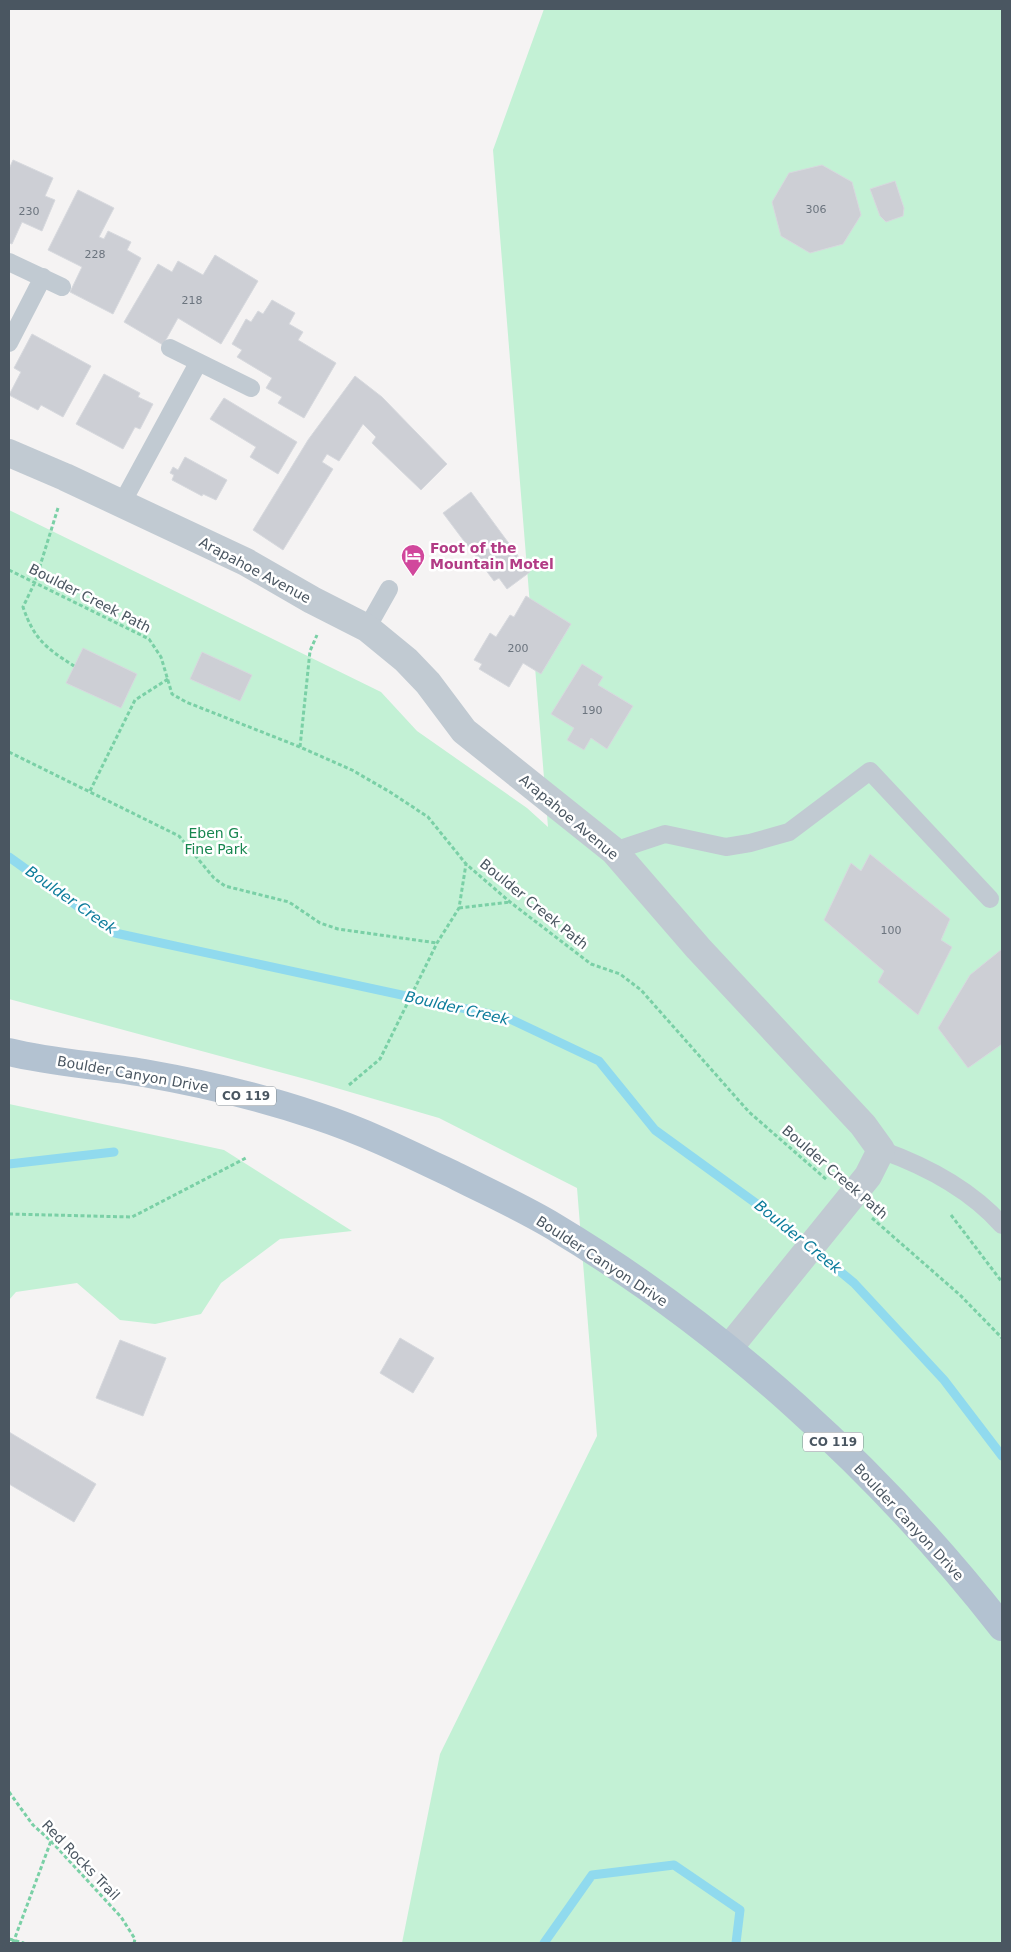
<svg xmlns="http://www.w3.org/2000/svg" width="1011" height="1952" font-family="'DejaVu Sans',sans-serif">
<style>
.green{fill:#c3f1d5}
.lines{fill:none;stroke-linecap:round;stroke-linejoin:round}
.stream{stroke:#90daee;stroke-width:9}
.building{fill:#cdcfd5;stroke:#d7d9de}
.path{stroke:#7ad0a6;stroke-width:3;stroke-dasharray:4 2.5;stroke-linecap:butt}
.service{stroke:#c1cad2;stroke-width:18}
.minor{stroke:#c1cad2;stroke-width:28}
.primary{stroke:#b3c2d1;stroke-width:28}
.labels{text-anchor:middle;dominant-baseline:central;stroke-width:5;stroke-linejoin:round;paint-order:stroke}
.number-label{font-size:11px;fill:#6b747e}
.shield{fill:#fff;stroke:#808990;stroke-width:1}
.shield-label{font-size:12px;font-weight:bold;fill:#4a5661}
.hotel-label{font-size:14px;font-weight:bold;fill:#b23c85;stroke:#fff;text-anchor:start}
.street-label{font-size:14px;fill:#4a5661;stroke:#fff}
.park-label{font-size:14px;fill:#17864f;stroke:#fff}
.water-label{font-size:15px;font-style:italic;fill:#0c7c9b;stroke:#fff}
</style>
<rect width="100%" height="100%" fill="#f5f3f3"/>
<path class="green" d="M544,9h458v1934h-600l38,-189 157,-318 -20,-248 -138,-70 -130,-38 -300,-81v-489l372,182 36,39 110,77 21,19 -55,-677z
M9,1104l215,46 128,81 -72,8 -59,44 -20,31 -46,10 -35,-4 -43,-37 -61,9 -7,8z"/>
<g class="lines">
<path class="stream" d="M9,857l106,76 393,85 91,43 56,69 113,82 86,71 90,97 58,76
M9,1164l105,-12
M544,1943l48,-68 82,-10 66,45 -4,33"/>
</g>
<path class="building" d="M13,160l40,18 -8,18 10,4 -13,31 -20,-9 -10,22 -3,-1v-74z
M822,165l30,17 9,33 -18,29 -33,9 -29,-17 -9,-34 17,-29z
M895,181l9,27 -1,8 -17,6 -6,-6 -10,-27z
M78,190l36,18 -15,29 5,2 4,-8 23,11 -4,8 14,8 -28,56 -43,-22 12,-25 -34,-17z
M215,255l43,26 -37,63 -43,-26 -15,27 -39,-23 34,-58 14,8 6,-11 25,14z
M272,300l23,13 -6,11 14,8 -5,8 38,23 -32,55 -26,-15 4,-6 -16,-9 6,-10 -35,-21 5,-7 -10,-6 14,-25 5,3 7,-11 5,3z
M32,334l59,32 -28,51 -22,-12 -3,5 -29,-15 12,-23 -7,-4z
M104,374l36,19 -2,4 15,7 -13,25 -5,-2 -12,22 -47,-25z
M355,376l27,21 65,67 -26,26 -49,-47 4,-6 -13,-13 -24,37 -12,-7 -5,8 11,7 -50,81 -30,-20 55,-90z
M224,398l73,44 -19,32 -28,-17 6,-10 -46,-28z
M185,457l42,23 -11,20 -13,-6 -1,2 -30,-16 2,-5 -4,-2 3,-6 5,3z
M471,492l59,80 -23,17 -8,-11 -5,3 -51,-68z
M526,596l45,28 -30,50 -18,-11 -14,24 -30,-18 3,-5 -8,-4 16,-27 6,4 14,-22 4,2z
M83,648l54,26 -16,34 -55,-25z
M202,652l50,23 -12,26 -50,-22z
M582,664l21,13 -5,8 35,21 -26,43 -16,-11 -7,12 -17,-10 7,-12 -23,-14z
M870,854l80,65 -9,21 11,7 -34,68 -40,-33 6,-11 -60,-51 27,-57 10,8z
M1002,949v95l-34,24 -30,-40 32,-53z
M400,1338l34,20 -21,35 -33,-20z
M120,1340l46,18 -23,58 -47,-18z
M9,1432l87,52 -22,38 -65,-38z"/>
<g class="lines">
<path class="path" d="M58,508l-23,74 -12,25c11,32 23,41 51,59
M9,570l140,69 12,18 11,37 14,8 114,45 52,23 38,22 38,25 38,47 44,38 81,62 29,10 21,16 108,122 78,68
M300,747l10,-96 7,-16
M9,752l170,84 35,42 11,8 64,16 31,21 18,6 99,14
M90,791l45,-91 33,-21
M459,908l51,-6
M349,1085l31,-26 57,-116 22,-35 7,-44
M9,1214l123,3 114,-59
M951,1215l51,67
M872,1218l88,77 42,43
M9,1792l24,33 18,16 70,76 14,22 -1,4
M9,1939l15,4
M13,1943l38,-102"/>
<path class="service" d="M9,262l53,25
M9,343l34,-66
M170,348l81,40
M122,503l76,-140
M367,628l22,-39
M614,851l51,-17 61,13 24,-4 39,-11 81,-61 120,128
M881,1150c45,16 89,39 121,75"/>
<path class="minor" d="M9,453l56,24 181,85 66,38 55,28 39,32 22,23 36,48 150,120 84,97 165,177 18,25 -13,26 -139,172"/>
<path class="primary" d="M9,1052c44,11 90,13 135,21 57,10 117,24 173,43 49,16 95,39 141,61 32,16 65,31 95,49 172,103 326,244 449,401"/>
</g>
<defs>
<g id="hotel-pin" transform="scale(1.25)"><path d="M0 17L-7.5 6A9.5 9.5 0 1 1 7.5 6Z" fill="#d1479c" stroke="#fff"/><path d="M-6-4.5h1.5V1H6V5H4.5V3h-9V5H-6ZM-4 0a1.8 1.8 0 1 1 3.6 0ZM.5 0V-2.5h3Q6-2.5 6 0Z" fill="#fff"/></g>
</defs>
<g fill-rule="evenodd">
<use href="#hotel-pin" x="413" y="556"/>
</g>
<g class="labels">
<g class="number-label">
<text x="816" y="209">306</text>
<text x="29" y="211">230</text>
<text x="95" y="254">228</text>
<text x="192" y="300">218</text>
<text x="518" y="648">200</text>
<text x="592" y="710">190</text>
<text x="891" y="930">100</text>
</g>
<g class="shield">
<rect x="216" y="1086.5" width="60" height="19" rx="4"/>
<rect x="803" y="1432.5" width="60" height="19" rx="4"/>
</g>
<g class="shield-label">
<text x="246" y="1096">CO 119</text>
<text x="833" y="1442">CO 119</text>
</g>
<g class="hotel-label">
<text x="430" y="548">Foot of the<tspan x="430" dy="16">Mountain Motel</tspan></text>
</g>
<g class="street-label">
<text transform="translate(255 570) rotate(28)">Arapahoe Avenue</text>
<text transform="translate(90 598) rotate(27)">Boulder Creek Path</text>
<text transform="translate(569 817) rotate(40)">Arapahoe Avenue</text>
<text transform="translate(534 904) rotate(39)">Boulder Creek Path</text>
<text transform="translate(133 1074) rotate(10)">Boulder Canyon Drive</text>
<text transform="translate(835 1172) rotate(41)">Boulder Creek Path</text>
<text transform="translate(602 1261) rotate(33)">Boulder Canyon Drive</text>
<text transform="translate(909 1522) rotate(47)">Boulder Canyon Drive</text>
<text transform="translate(81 1860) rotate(46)">Red Rocks Trail</text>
</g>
<g class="park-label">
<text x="216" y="833">Eben G.<tspan x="216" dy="16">Fine Park</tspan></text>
</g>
<g class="water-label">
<text transform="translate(71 900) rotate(35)">Boulder Creek</text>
<text transform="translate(457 1008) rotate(13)">Boulder Creek</text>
<text transform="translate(798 1237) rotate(39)">Boulder Creek</text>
</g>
</g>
<rect width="1011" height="1952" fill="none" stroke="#4a5661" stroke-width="20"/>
</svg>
